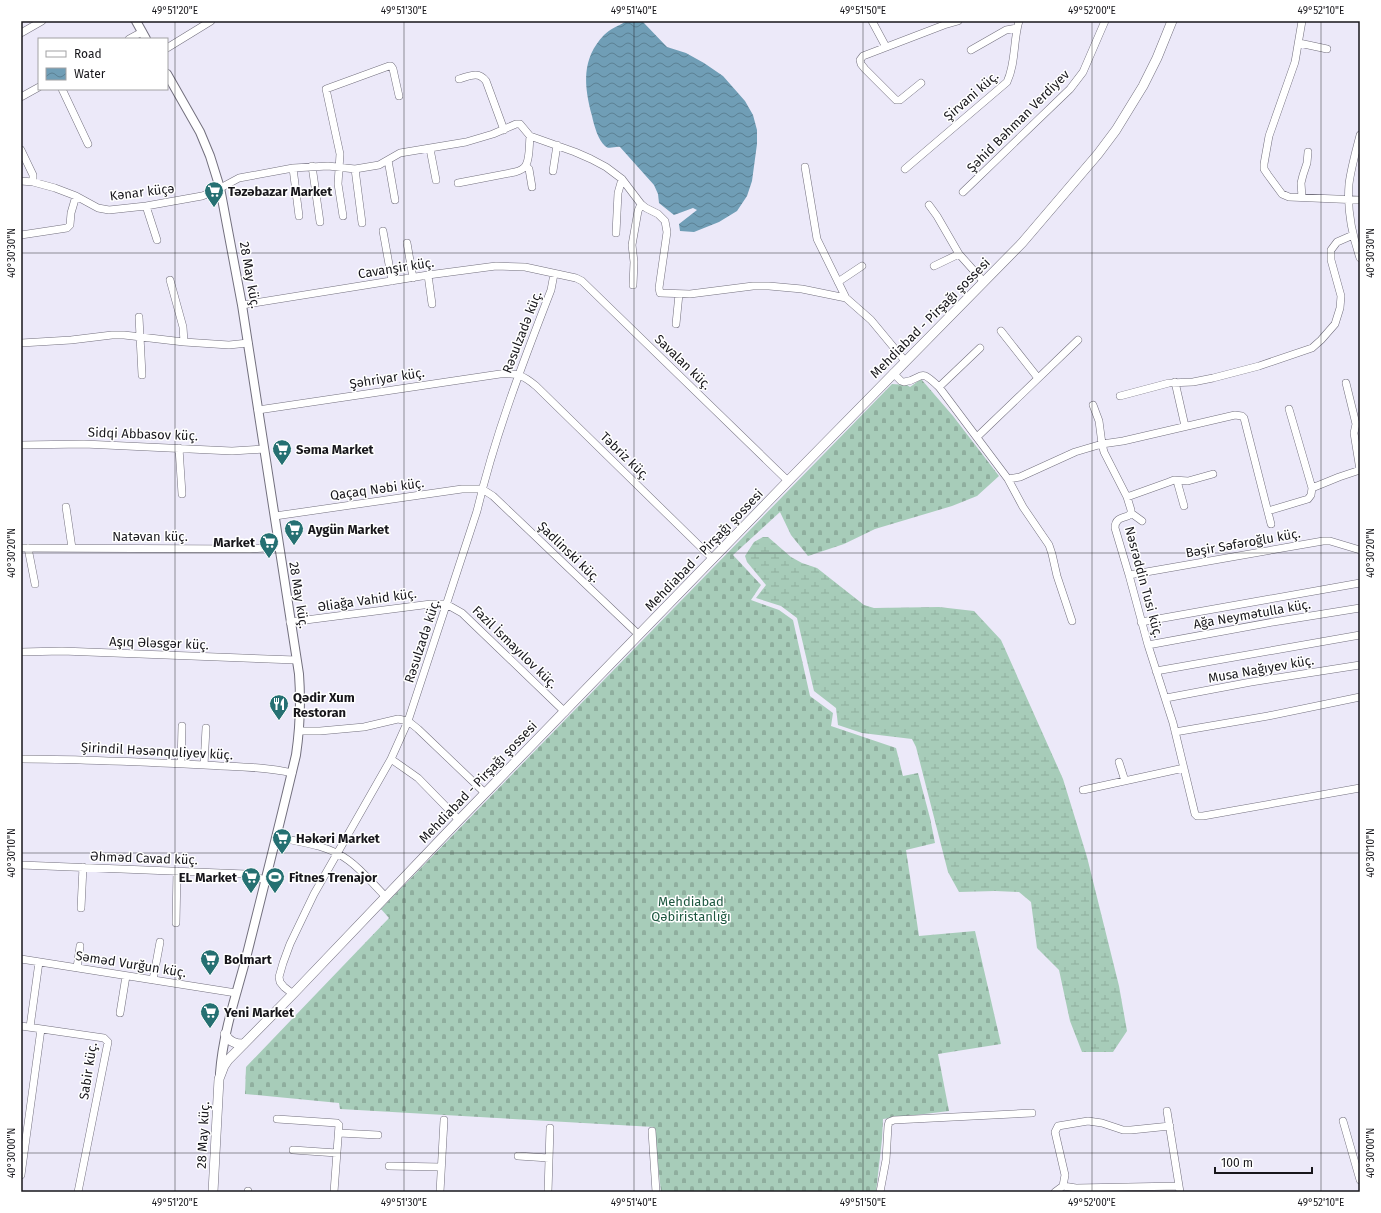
<svg xmlns="http://www.w3.org/2000/svg" width="1381" height="1213" font-family="'Fira Sans',sans-serif">
<style>
.wetland{fill:url(#wetland-marsh)}
.cemetery{fill:url(#cemetery-stones)}
.water{fill:url(#water-waves)}
.lines{fill:none;stroke-linecap:round;stroke-linejoin:round}
.minor-casing{stroke:#73707e;stroke-width:8}
.tertiary-casing{stroke:#73707e;stroke-width:10}
.secondary-casing{stroke:#73707e;stroke-width:10}
.minor{stroke:#fff;stroke-width:7}
.tertiary{stroke:#fff;stroke-width:8}
.secondary{stroke:#fff;stroke-width:9}
.ticks{fill:none;stroke:#17161b;stroke-width:1;stroke-opacity:0.45}
.labels{text-anchor:middle;dominant-baseline:central;stroke-width:3;stroke-linejoin:round;paint-order:stroke}
.street-label{font-size:13px;fill:#17161b;stroke:#fff}
.poi-label{font-size:13px;font-weight:bold;fill:#17161b;stroke:#fff;text-anchor:start}
.park-label{font-size:13px;fill:#1d5740;stroke:#fff}
.neatline{fill:none;stroke:#17161b;stroke-width:1.5}
.ticks-label{font-size:10px;text-anchor:middle;fill:#17161b}
</style>
<defs>
<pattern id="wetland-marsh" width="20" height="14" patternUnits="userSpaceOnUse"><rect width="20" height="14" fill="#a7ccb9"/><path d="M1 5h8M5 5V1M11 12h8M15 12V8" fill="none" stroke="#8fae9e"/></pattern>
<pattern id="cemetery-stones" width="16" height="16" patternUnits="userSpaceOnUse"><rect width="16" height="16" fill="#a7ccb9"/><path d="M2 7V4a2 2 0 0 1 4 0v3zM10 15v-3a2 2 0 0 1 4 0v3z" fill="#8fae9e"/></pattern>
<pattern id="water-waves" width="16" height="10" patternUnits="userSpaceOnUse"><rect width="16" height="10" fill="#709eb6"/><path d="M0 5q4-4 8 0t8 0" fill="none" stroke="#5b8093"/></pattern>
</defs>
<rect width="100%" height="100%" fill="#ece9f9"/>
<path class="wetland" d="M763,537h5l23,20 11,6 15,5 47,37 10,3 65,-1 35,4 27,29 62,139 24,78 32,129 8,45 -14,21h-31l-12,-31 -11,-51 -22,-22 -6,-46 -12,-10 -24,-1 -36,1 -11,-20 -32,-125 -4,-8 -50,-6 -24,-8 -2,-17 -22,-17 -17,-73 -16,-12 -25,-8 10,-13 -19,-23 -2,-6 9,-14z"/>
<path class="cemetery" d="M921,379l32,37 46,60 -22,20 -25,10 -77,23 -31,15 -36,12 -17,-21 -11,-23 -47,43 28,30 -10,15 28,10 14,10 17,76 23,17 -2,13 65,22 7,28 15,-3 12,45 5,25 -29,7 13,86 56,-5 26,113 -63,10 11,57 -66,8 -1,20 -6,53h-215l-7,-65 -314,-18 -1,-6 -94,-9 1,-27 143,-149 -8,-9 511,-525 15,1 3,2z"/>
<path class="water" d="M625,22h18l24,25 19,6 18,10 19,13 22,25 8,14 4,15v14l-5,37 -5,15 -10,15 -18,11 -25,10 -14,-1 -1,-7 18,-14 -4,-2 -19,7 -15,-12 -1,-9 -4,-9 -34,-38c-5,-1 -11,3 -15,-1 -7,-6 -11,-21 -13,-30 -8,-30 -11,-57 12,-81 6,-6 14,-9 21,-13z"/>
<g class="lines">
<g class="minor-casing">
<path id="minor" d="M872,21l14,26
M1302,21l-7,41 -26,74 -5,28v5l4,6 14,19 7,3 71,3
M21,33l21,-12
M129,39l13,-7
M1299,43l28,6
M167,48l44,-27
M971,50l35,-20 11,-2
M459,79c11,-3 19,-8 27,2l18,49
M921,83l-21,17h-4l-31,-31 -4,-5 -1,-4 3,-4 81,-31 14,-4
M62,89l26,55
M21,97l18,-10
M1360,135c-4,16 -9,33 -11,49 -2,24 3,51 11,74
M430,149l6,31
M21,150l12,25v7
M388,160l7,40
M312,166l8,56
M526,166l3,3 3,18
M805,167l12,72 29,59
M293,168l6,48
M355,169l7,54
M905,169l102,-87c9,-19 6,-41 12,-61
M553,171l4,-26
M21,181l12,1 22,6 21,8 22,12 11,2 37,-4 56,-10 11,-4 26,-14 54,-10 35,-2 27,3 24,-4 21,-12 66,-11 27,-8 23,-10h4l10,12 45,16 16,7 15,8 16,12 19,25 5,4 12,6 7,7 2,11 -8,56 1,5 30,1 63,-8h16l33,3 44,9 25,22 34,41
M458,183l57,-11c4,-1 9,-3 11,-7 4,-7 3,-20 4,-29
M963,192l107,-103 13,-17 22,-51
M1302,197l-1,-14 2,-8 4,-12 1,-11
M929,205l8,11 22,38 25,28
M146,206l11,34
M343,216l-5,-32 2,-30 -14,-65 63,-23h2l2,3 6,27
M383,231l9,50
M616,233l2,-40 4,-14
M21,235l46,-7 3,-3 1,-12 5,-17
M407,243l6,35
M934,266l25,-12
M428,275l4,29
M170,280l13,47 1,15
M838,282l24,-16
M633,285l1,-23 -2,-17 6,-34 3,-7
M242,305l186,-30 68,-9 29,1 51,11 6,3 206,200
M139,317l3,58
M676,324l3,-30
M1001,331l37,47
M21,343l50,-3 41,-5h12l60,7 45,3 19,-2
M893,373l8,8 3,1c21,-3 13,-16 35,5l69,92 12,-2 55,-25 27,-8 2,8 23,45 4,13v3l-3,3c-7,2 -13,3 -13,12l14,47 19,70 25,78 22,91 2,2h6l157,-28
M1175,382l10,44
M1346,383l10,41 -2,9 6,37
M939,387l41,-39
M1120,396l49,-13 24,-1 20,-4 46,-12 53,-18 9,-8 14,-16 5,-16 1,-12 -10,-36v-10l6,-8 16,-7
M1093,405l6,16 3,23 21,-3 112,-26 7,1 2,2 27,106
M1289,409l23,79
M258,410l242,-36c17,-1 23,1 36,12l177,173
M977,437l101,-97
M21,445l63,-1 148,7 32,-2
M179,448l3,46
M1008,479l15,28 26,38 3,9 5,22 15,45
M1177,481l7,25
M1127,497l42,-15 5,-2 14,1 25,-7
M66,507l6,41
M1268,511l40,-12 3,-4 1,-7 27,-11 21,-7
M1131,513l11,8
M275,516l187,-27h20l11,7 146,139
M21,548l229,1 29,-2
M28,548l7,36
M1129,575l194,-34h7l30,9
M290,622l141,-18h15l16,9 103,99
M1141,622l219,-39
M1148,645l125,-23 87,-14
M21,652l41,-1 234,9
M1156,671l204,-36
M1166,698l85,-16 109,-17
M300,731h20l44,-4 34,-8 10,2 10,8 67,64
M1175,732l93,-16 92,-19
M21,759c61,0 122,3 183,6 29,2 59,1 88,8
M391,759l27,19 41,42
M1119,762l6,19
M181,764l1,-38
M204,765l2,-37
M1083,790l101,-22
M276,837c24,5 52,8 72,23 14,10 26,25 38,37
M21,865l225,9 19,6
M81,908l2,-41
M176,923l1,-52
M21,959l215,34
M77,968l3,-22
M153,980l7,-38
M293,994l-9,-7 -4,-5 -1,-5 4,-14 7,-19 24,-50 77,-135 17,-38 69,-210c18,-76 46,-149 74,-221l3,-16
M120,1013l6,-37
M21,1026l83,12 4,4 -30,150
M30,1027l9,-65
M1167,1111l13,81
M277,1119l60,4 2,2 -5,67
M1343,1121l17,59
M652,1131l4,61
M339,1133l39,2
M293,1150l44,3
M518,1156l31,2
M389,1166l52,1
M21,1175l20,-146
M1063,1186l13,2 103,-2
M248,1192v-1
M440,1192l4,-72
M548,1192l2,-64
M880,1192l6,-32 2,-34 1,-4 5,-2 138,-7
M1055,1192l8,-6 2,-11 -10,-43 3,-6 30,-5 14,2 21,7h8l39,-4"/>
</g>
<g class="tertiary-casing">
<path id="tertiary" d="M136,21l10,18
M167,74l33,58 10,24 10,32 22,117 57,369c2,28 1,54 -3,81 -16,68 -33,135 -50,203 -10,38 -23,75 -26,115"/>
</g>
<g class="secondary-casing">
<path id="secondary" d="M225,1034c4,8 10,10 19,10
M213,1192l6,-113 5,-13 4,-6 65,-66 166,-174 329,-339 234,-238 76,-89 18,-24 27,-44 14,-28 15,-37"/>
</g>
<use href="#minor" class="minor"/>
<use href="#tertiary" class="tertiary"/>
<use href="#secondary" class="secondary"/>
</g>
<path class="ticks" d="M175,21v1171M404,21v1171M634,21v1171M863,21v1171M1092,21v1171M1321,21v1171M21,253h1339M21,553h1339M21,853h1339M21,1153h1339"/>
<defs>
<g id="supermarket-pin" transform="scale(1)"><path d="M0 17L-7.5 6A9.5 9.5 0 1 1 7.5 6Z" fill="#257072" stroke="#fff"/><path d="M-6-5.5h2.5l.6 2H6L4.5 2H-2.5L-4.4-4H-6ZM-1.5 3.2a1.3 1.3 0 1 0 .1 0ZM3 3.2a1.3 1.3 0 1 0 .1 0Z" fill="#fff"/></g>
<g id="restaurant-pin" transform="scale(1)"><path d="M0 17L-7.5 6A9.5 9.5 0 1 1 7.5 6Z" fill="#257072" stroke="#fff"/><path d="M-5-6h1v4h1v-4h1v4h1v-4h1v5L-1.5 .5V6h-2V.5L-5-1ZM5-6V6H3V1.5H1.5Q1.5-4 5-6Z" fill="#fff"/></g>
<g id="stadium-pin" transform="scale(1)"><path d="M0 17L-7.5 6A9.5 9.5 0 1 1 7.5 6Z" fill="#257072" stroke="#fff"/><path d="M0-5a6.5 5 0 1 0 0 10a6.5 5 0 1 0 0-10ZM-3.5-1.8h7v3.6h-7Z" fill="#fff"/></g>
</defs>
<g fill-rule="evenodd">
<use href="#supermarket-pin" x="214" y="191"/>
<use href="#supermarket-pin" x="282" y="449"/>
<use href="#supermarket-pin" x="294" y="529"/>
<use href="#supermarket-pin" x="269" y="542"/>
<use href="#restaurant-pin" x="279" y="704"/>
<use href="#supermarket-pin" x="282" y="838"/>
<use href="#supermarket-pin" x="251" y="877"/>
<use href="#stadium-pin" x="275" y="877"/>
<use href="#supermarket-pin" x="210" y="959"/>
<use href="#supermarket-pin" x="210" y="1012"/>
</g>
<g class="labels">
<g class="street-label">
<text transform="translate(971 96) rotate(-41)">Şirvani küç.</text>
<text transform="translate(1018 121) rotate(-45)">Şəhid Bəhman Verdiyev</text>
<text transform="translate(142 192) rotate(-7)">Kənar küçə</text>
<text transform="translate(396 268) rotate(-9)">Cavanşir küç.</text>
<text transform="translate(250 275) rotate(80)">28 May küç.</text>
<text transform="translate(930 318) rotate(-45)">Mehdiabad - Pirşağı şossesi</text>
<text transform="translate(522 332) rotate(-69)">Rəsulzadə küç.</text>
<text transform="translate(683 362) rotate(44)">Savalan küç.</text>
<text transform="translate(387 378) rotate(-9)">Şəhriyar küç.</text>
<text transform="translate(143 434) rotate(2)">Sidqi Abbasov küç.</text>
<text transform="translate(625 456) rotate(44)">Təbriz küç.</text>
<text transform="translate(377 489) rotate(-8)">Qaçaq Nəbi küç.</text>
<text x="150" y="536">Natəvan küç.</text>
<text transform="translate(1243 543) rotate(-10)">Bəşir Səfəroğlu küç.</text>
<text transform="translate(704 550) rotate(-46)">Mehdiabad - Pirşağı şossesi</text>
<text transform="translate(569 552) rotate(44)">Şadlinski küç.</text>
<text transform="translate(1144 582) rotate(75)">Nəsrəddin Tusi küç.</text>
<text transform="translate(299 595) rotate(81)">28 May küç.</text>
<text transform="translate(367 600) rotate(-8)">Əliağa Vahid küç.</text>
<text transform="translate(1252 614) rotate(-10)">Ağa Neymətulla küç.</text>
<text transform="translate(422 641) rotate(-72)">Rəsulzadə küç.</text>
<text transform="translate(159 643) rotate(2)">Aşıq Ələsgər küç.</text>
<text transform="translate(515 647) rotate(44)">Fazil İsmayılov küç.</text>
<text transform="translate(1261 669) rotate(-10)">Musa Nağıyev küç.</text>
<text transform="translate(157 751) rotate(3)">Şirindil Həsənquliyev küç.</text>
<text transform="translate(478 782) rotate(-46)">Mehdiabad - Pirşağı şossesi</text>
<text transform="translate(144 858) rotate(2)">Əhməd Cavad küç.</text>
<text transform="translate(131 964) rotate(9)">Səməd Vurğun küç.</text>
<text transform="translate(88 1071) rotate(-81)">Sabir küç.</text>
<text transform="translate(203 1135) rotate(-87)">28 May küç.</text>
</g>
<g class="poi-label">
<text x="228" y="191">Təzəbazar Market</text>
<text x="296" y="449">Səma Market</text>
<text x="308" y="529">Aygün Market</text>
<text x="255" y="542" text-anchor="end">Market</text>
<text x="293" y="697">Qədir Xum<tspan x="293" dy="15">Restoran</tspan></text>
<text x="296" y="838">Həkəri Market</text>
<text x="237" y="877" text-anchor="end">EL Market</text>
<text x="289" y="877">Fitnes Trenajor</text>
<text x="224" y="959">Bolmart</text>
<text x="224" y="1012">Yeni Market</text>
</g>
<g class="park-label">
<text x="691" y="901">Mehdiabad<tspan x="691" dy="15">Qəbiristanlığı</tspan></text>
</g>
</g>
<rect width="1381" height="1213" fill="none" stroke="#ffffff" stroke-width="44"/>
<rect x="38" y="38" width="130" height="52" fill="#ffffff" stroke="#a2a2a4"/>
<rect x="46" y="51" width="20" height="6" fill="#ffffff" stroke="#a2a2a4"/>
<text x="74" y="58" font-size="12" fill="#17161b">Road</text>
<rect x="46" y="68" width="20" height="12" fill="url(#water-waves)" stroke="#a2a2a4"/>
<text x="74" y="78" font-size="12" fill="#17161b">Water</text>
<path d="M1215 1167v6h97v-6" fill="none" stroke="#17161b" stroke-width="2"/>
<text x="1221" y="1167" font-size="12" fill="#17161b" stroke="#ffffff" stroke-width="3" paint-order="stroke">100 m</text>
<rect x="22" y="22" width="1337" height="1169" class="neatline"/>
<g class="ticks-label">
<text x="175" y="14">49°51'20"E</text>
<text x="404" y="14">49°51'30"E</text>
<text x="634" y="14">49°51'40"E</text>
<text x="863" y="14">49°51'50"E</text>
<text x="1092" y="14">49°52'00"E</text>
<text x="1321" y="14">49°52'10"E</text>
<text transform="translate(11 253) rotate(-90)" y="4">40°30'30"N</text>
<text transform="translate(1370 253) rotate(-90)" y="4">40°30'30"N</text>
<text transform="translate(11 553) rotate(-90)" y="4">40°30'20"N</text>
<text transform="translate(1370 553) rotate(-90)" y="4">40°30'20"N</text>
<text transform="translate(11 853) rotate(-90)" y="4">40°30'10"N</text>
<text transform="translate(1370 853) rotate(-90)" y="4">40°30'10"N</text>
<text transform="translate(11 1153) rotate(-90)" y="4">40°30'00"N</text>
<text transform="translate(1370 1153) rotate(-90)" y="4">40°30'00"N</text>
<text x="175" y="1206">49°51'20"E</text>
<text x="404" y="1206">49°51'30"E</text>
<text x="634" y="1206">49°51'40"E</text>
<text x="863" y="1206">49°51'50"E</text>
<text x="1092" y="1206">49°52'00"E</text>
<text x="1321" y="1206">49°52'10"E</text>
</g>
</svg>
